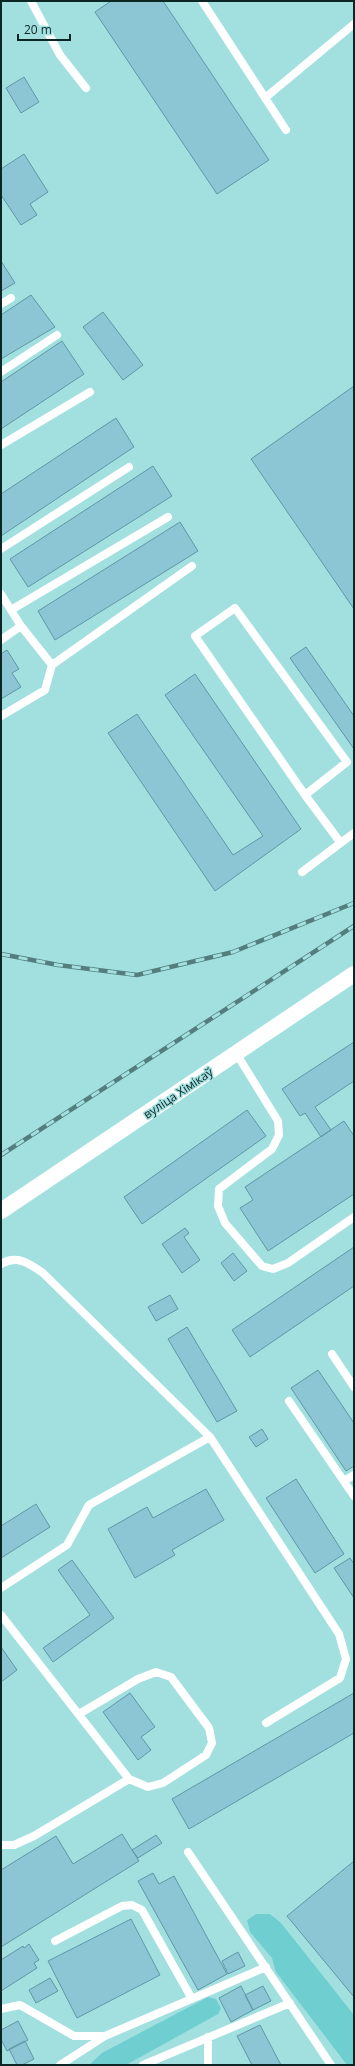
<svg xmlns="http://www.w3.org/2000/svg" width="355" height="2066" font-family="'Open Sans',sans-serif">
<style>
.green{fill:#6fcecf}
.building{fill:#8cc5d4;stroke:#5f97a5}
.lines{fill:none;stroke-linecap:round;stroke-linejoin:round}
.service{stroke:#fff;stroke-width:8}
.minor{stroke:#fff;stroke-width:16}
.rail-casing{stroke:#547e7e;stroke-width:4.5}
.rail{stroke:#a2e0e0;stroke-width:3;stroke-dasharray:9;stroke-linecap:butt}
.labels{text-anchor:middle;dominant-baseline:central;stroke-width:3;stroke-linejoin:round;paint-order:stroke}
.street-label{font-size:12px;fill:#0c2525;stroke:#a2e0e0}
</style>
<rect width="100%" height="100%" fill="#a2e0e0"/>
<path class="green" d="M256,1914h14l11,9 73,92v50h-7l-71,-93 -4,-14 -22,-26 -3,-12z
M208,1997l8,2 5,9 -3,6 -92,51h-37l13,-12z"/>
<path class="building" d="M111,1h52l106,159 -52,34 -122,-182z
M24,77l15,25 -18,11 -15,-25z
M24,154l24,38 -18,12 7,11 -16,10 -20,-30v-26z
M1,261l14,22 -14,8z
M31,295l24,32 -54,32v-44z
M103,312l40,53 -20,15 -40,-53z
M62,341l22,33 -83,55v-47z
M354,386v223l-103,-150z
M116,418l18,29 -133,89v-42z
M153,466l19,30 -144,91 -18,-28z
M180,522l18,29 -143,89 -17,-29z
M306,647l48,69v33l-64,-91z
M7,650l12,19 -7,4 9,14 -20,12v-45z
M195,674l106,155 -86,62 -107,-158 29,-19 96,141 30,-19 -98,-141z
M354,1042v39l-39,26 16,23 -10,7 -16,-24 -5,3 -18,-27z
M247,1110l19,26 -124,88 -18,-27z
M344,1121l10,15v58l-86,57 -28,-43 13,-8 -8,-13z
M185,1228l4,5 -5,4 16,23 -18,13 -20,-29z
M354,1247v39l-104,71 -18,-27z
M233,1253l14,18 -13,10 -13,-18z
M170,1295l8,14 -22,12 -8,-14z
M187,1327l50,84 -20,11 -49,-83z
M318,1370l36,53v43l-8,5 -55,-83z
M262,1429l6,10 -12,8 -7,-10z
M296,1479l48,75 -29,19 -49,-75z
M206,1489l18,31 -52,30 3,5 -40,23 -27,-49 39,-22 6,11z
M36,1504l14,23 -49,31v-32z
M350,1558l4,6v34l-20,-30z
M72,1560l42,58 -61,44 -10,-14 47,-33 -32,-45z
M1,1647l16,23 -16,12z
M130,1693l25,34 -14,10 10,13 -13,10 -35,-48z
M354,1693v40l-165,96 -17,-30z
M122,1834l17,27 -138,86v-77l55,-34 17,28z
M156,1835l6,8 -24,15 -6,-8z
M354,1861v136l-67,-81z
M153,1873l6,11 15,-8 53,98 -29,16 -60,-109z
M131,1919l29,56 -83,43 -29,-57z
M29,1944l10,16 -5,3 3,5 -36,23v-31l22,-14 1,2z
M238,1952l7,14 -17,8 -6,-13z
M50,1978l8,13 -22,12 -7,-13z
M241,1986l12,24 -22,12 -12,-24z
M263,1986l8,15 -18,9 -8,-15z
M18,2021l10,19 -21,11 -6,-12v-9z
M260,2025l21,40h-29l-15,-29z
M25,2041l9,18 -12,6h-5l-8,-16z"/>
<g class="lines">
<path class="service" d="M31,1l29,54 26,33
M202,1l84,129
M265,98l89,-74
M1,304l10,-6
M1,372l56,-37
M1,445l89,-53
M1,549l128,-82
M1,594l20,32 31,39 140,-99
M11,610l157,-93
M1,640l20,-14
M1,716l44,-26 7,-25
M305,795l42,-33 -112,-154 -40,28 110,159 35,47
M302,872l52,-39
M236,1053l42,68 1,14 -7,14 -53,40 -1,17 7,17 37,43 11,3 15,-6 66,-46
M1,1264c16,-10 29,0 42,9l167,164 129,197 7,25 -6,19 -74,45
M332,1354l22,33
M289,1401l65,95
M344,1481l10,-6
M1,1588l66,-43 22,-40 121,-68
M1,1615l128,164 19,8 15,-4 43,-28 6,-12 -3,-15 -38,-51 -15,-5 -18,7 -59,35
M1,1845h13l20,-9 95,-57
M188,1852l143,213
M55,1941l67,-35 10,-1 10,5 50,89
M1,2009l19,-4 54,31h30
M60,2065l45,-29 161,-69
M143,2065l147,-62
M208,2065v-28"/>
<path class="minor" d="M1,1211l353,-237"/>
<g class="rail-casing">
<path id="rail" d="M1,954l57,11 79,10 96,-23 121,-49
M1,1155l353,-229"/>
</g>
<use href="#rail" class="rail"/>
</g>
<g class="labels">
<g class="street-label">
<text transform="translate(178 1093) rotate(-34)">вуліца Хімікаў</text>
</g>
</g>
<rect width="355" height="2066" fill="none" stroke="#0c2525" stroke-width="4"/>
<path d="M18 34v6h52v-6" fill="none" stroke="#0c2525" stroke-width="2"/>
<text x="24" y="34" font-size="12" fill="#0c2525" stroke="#a2e0e0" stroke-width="3" paint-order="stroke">20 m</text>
</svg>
